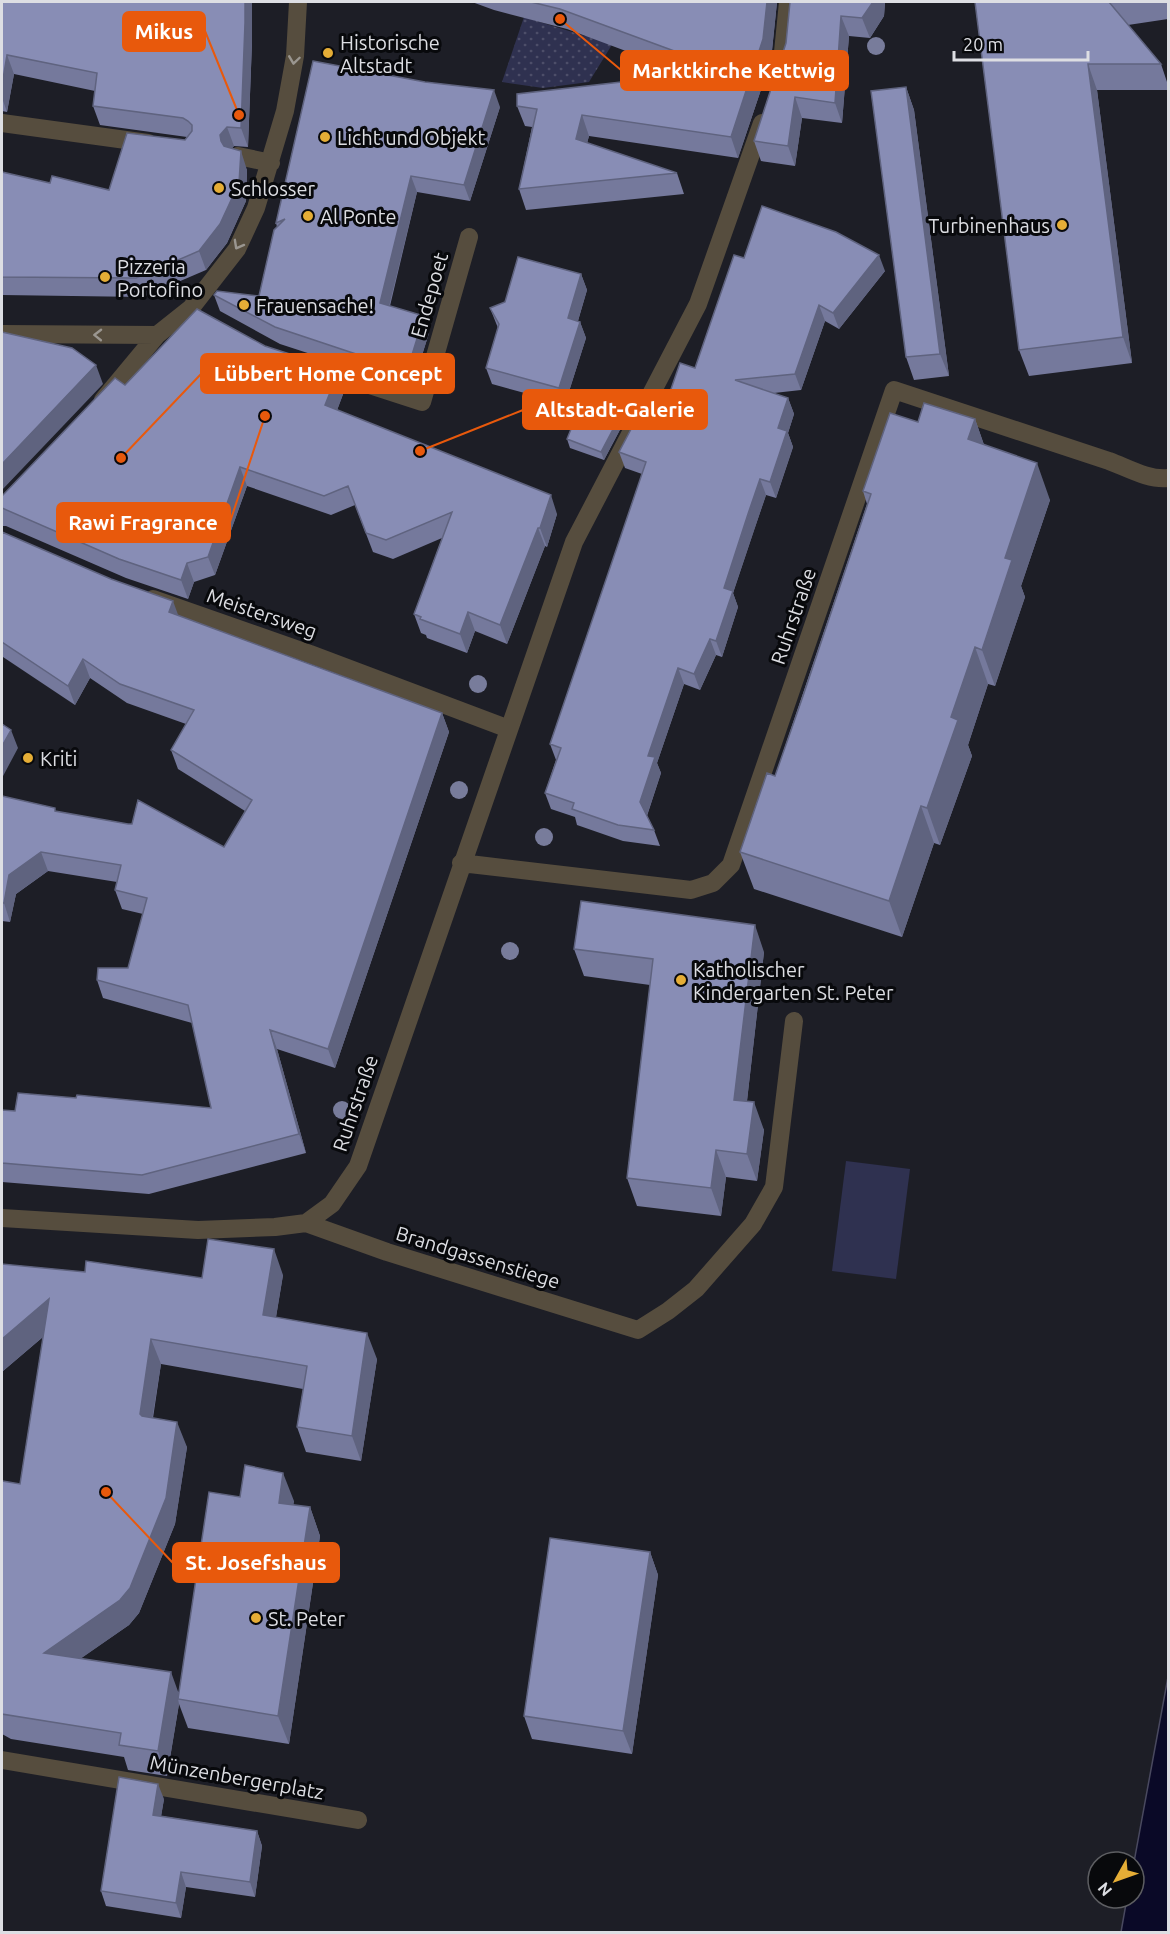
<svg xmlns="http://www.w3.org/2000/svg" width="1170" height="1934" font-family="Ubuntu,sans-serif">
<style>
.grass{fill:url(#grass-dots)}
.green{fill:#2f3150}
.water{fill:#0a0927;stroke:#49495f;stroke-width:1.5}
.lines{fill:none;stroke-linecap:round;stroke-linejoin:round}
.minor{stroke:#564d3e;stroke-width:18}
.tree{fill:#787c9b}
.wall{fill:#75799c}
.shaded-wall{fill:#5f637f}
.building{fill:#888db5;stroke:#5f637f;stroke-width:1.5}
.oneway{stroke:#9a9690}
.poi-dot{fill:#e5ad36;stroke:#08090c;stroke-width:2}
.labels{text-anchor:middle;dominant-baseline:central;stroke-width:6;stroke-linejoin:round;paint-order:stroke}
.poi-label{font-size:20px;fill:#dddee3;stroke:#08090c;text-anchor:start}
.street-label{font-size:20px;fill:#dddee3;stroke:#08090c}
.leader{fill:none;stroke:#e8590c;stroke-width:2}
.callout-dot{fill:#e8590c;stroke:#08090c;stroke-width:2}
.callout{fill:#e8590c;stroke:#e8590c;stroke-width:2}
.callout-label{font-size:21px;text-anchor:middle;font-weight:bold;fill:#fff}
</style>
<defs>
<pattern id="grass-dots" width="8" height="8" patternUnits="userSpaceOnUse" patternTransform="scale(1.5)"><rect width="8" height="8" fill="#2f3150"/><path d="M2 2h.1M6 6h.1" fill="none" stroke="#4d4e69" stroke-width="1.8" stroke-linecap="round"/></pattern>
</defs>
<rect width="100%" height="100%" fill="#1d1e26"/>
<path class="grass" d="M524,17l61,19 36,-6 -32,52 -46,6 -41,-6z"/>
<path class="green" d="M846,1161l64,8 -14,110 -64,-8z"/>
<path class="water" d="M1168,1677v255h-47l6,-34h7v-36z"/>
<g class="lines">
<path class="minor" d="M778,74l4,-12 6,-60
M2,123l146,20
M238,156l33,7
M2,334l155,1
M317,368l105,34 47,-165
M103,400l54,-65 34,-27 46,-59 19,-41 29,-97 10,-55 3,-54
M153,599l157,55 199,75
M461,863l230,27 22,-7 18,-18 163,-475 215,71c19,7 39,19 59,17
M2,1218l196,12 77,-3 31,-4 26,-19 26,-38 216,-624 124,-238 64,-181
M306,1223l81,29 251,78 30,-19 28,-22 57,-65 21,-37 20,-166
M2,1760l356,60"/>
</g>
<g class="tree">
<circle cx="876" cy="46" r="9"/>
<circle cx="478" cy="684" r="9"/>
<circle cx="459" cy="790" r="9"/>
<circle cx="544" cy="837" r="9"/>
<circle cx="510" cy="951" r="9"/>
<circle cx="342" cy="1110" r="9"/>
</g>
<path class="wall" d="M2,2l250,40 -4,105 -14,-1 -2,2 15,22 -1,31 -19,42 -21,27 -63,27 -141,-2v-123l48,11 59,7 76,-50 2,-3 -87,-12 -7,-19 2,-15 -81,-17 -7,38 -5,-1z
M472,2h305l-6,58 -33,98 -149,-22 -2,7 90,30 7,21 -158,16 -7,-21 13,-62 -7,-1 -8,-20 173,-31 -123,-46 -73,-19z
M790,2h95l-1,14 -14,22 -21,-2 -7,87 -40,-5 -7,48 -34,-5 -7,-20 32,-98z
M975,2h193v17l-40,6 33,39 7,21v5h-71l35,273 -103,13 -10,-26z
M906,87l8,23 35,266 -35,4 -8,-23z
M500,107l-30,94 -53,-9 -27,114 34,10 5,17 -17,54 -132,-43 -60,-33 -6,-16 45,1 18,-69 -1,-4z
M744,258l141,13 -46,58 -14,-8 -24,69 -27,3 14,5 6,16 -6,19 5,14 -17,51 -10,-3 -12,35 -21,63 5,14 -16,50 -6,-2 -16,35 -16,-6 -27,79 4,10 -14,43 7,14 6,16 -37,-5 -46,-16 -2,-8 -24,-8 -6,-16 11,-33 -6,-16 92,-270 -17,-6 -6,-16 40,-28 36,-56z
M581,274l6,16 -9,31 2,1 6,16 -21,66 -73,-20 -6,-16 12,-40 -8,-20z
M265,346l74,24 6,19 -8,21 220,104 -10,33 -2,-1 -38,98 -32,-13 -8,22 -40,-15 -1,-3 -5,-2 -7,-19 28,-76 -49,21 -20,-7 -18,-47 -24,10 -84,-29 -32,89 -21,7 -6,17 -62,-21 -120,-52h-4v-30l123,-111z
M620,416l3,8 -19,36 -34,-12 -3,-9z
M975,419l9,26 66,55 -29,86 4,11 -13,38 -17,51 -7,-2 -20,61 4,11 -32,89 -6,-2 -32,94 -148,-48 -14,-37 35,-76 92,-272 -4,-13 55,-69z
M2,532l176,84 264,97 7,19 -114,336 -58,-19 29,104 -157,41 -147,-12v-72l13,1 196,-3 -19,-85 -89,-25 -6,-18 31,-12 15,-54 -21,-5 -7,-19 2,-8 -69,-11 -32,23 -6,28 -8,-1v-125l54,15 168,36 21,-36 -67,-42 -7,-19 15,-26 -59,-21 -37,-25 -15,27 -72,-48 -1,2z
M574,949l190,3 -17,149 17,29 -7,51 -31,-4 -5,39 -84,-10 -10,-28 23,-193 -66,-9z
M2,1264l83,8 117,6 81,-3 -7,42 101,42 -16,102 -55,-9 -9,-25 6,-38 -142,-25 -8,54 34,29 -12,77 -36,89 -10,12 -48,33 98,34 61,-195 54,4 -1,4 17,2 10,29 -31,208 -101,-16 -9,-24 -12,72 -39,-6 -4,-13 -113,-18 -9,-5v-253l18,3 23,-147 -40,34 -1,-3z
M650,1552l8,23 -26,179 -100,-15 -8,-23z
M164,1799l-3,17 96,15 5,15 -7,51 -69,-10 -5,31 -75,-12 -5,-15z"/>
<path class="shaded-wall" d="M245,2h7v40l-4,105 -7,-19z
M767,2h10l-6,58 -33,98 -7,-21z
M873,2h12l-1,14 -14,22 -8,-20z
M841,16l8,20 -7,87 -7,-20z
M7,55l7,19 -7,38 -5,-14v-13z
M1088,64l9,26 35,273 -9,-26z
M906,87l8,23 35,266 -9,-22z
M494,90l6,17 -30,94 -6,-16z
M795,97l7,21 -7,48 -7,-20z
M582,115l7,21 -6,23 -7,-20z
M227,127l7,19 -7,8 -6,-13 -1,-6z
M241,151l6,19 -1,31 -19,42 -21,27 -7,-19z
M411,176l6,16 -31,127 -6,-16z
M879,255l6,16 -46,58 -6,-16z
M581,274l6,16 -13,44 -6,-16z
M819,305l6,16 -24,69 -6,-16z
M424,316l5,17 -17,54 -5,-16z
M580,322l6,16 -21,66 -6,-16z
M96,365l7,19 -101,106v-26z
M339,370l6,19 -13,35 -7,-19z
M788,398l6,16 -6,19 5,14 -17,51 -6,-16 8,-54z
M620,416l3,8 -19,36 -3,-8z
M975,419l13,37 -20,-17z
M1037,463l13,37 -29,86 4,11 -30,89 -13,-36 23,-92z
M240,467l7,19 -32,89 -7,-18z
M760,479l6,16 -33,98 5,14 -16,50 -6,-16 8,-53z
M551,495l6,19 -10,33 -7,-19z
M538,528l7,18 -38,98 -7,-19z
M187,563l7,19 -6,17 -7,-19z
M173,601l7,19 -11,-8z
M468,612l7,19 -8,22 -7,-19z
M710,639l6,16 -16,35 -6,-16z
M975,647l13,37 -20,61 4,11 -32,89 -13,-37 24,-91z
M83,659l7,19 -15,27 -7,-19z
M678,668l6,16 -27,79 4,10 -15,45 -6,-16 8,-46z
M442,713l7,19 -114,336 -7,-19z
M11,730l7,18 -16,30v-32z
M921,806l13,37 -32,94 -13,-36z
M41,852l7,19 -32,23 -6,28 -6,-19 5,-28z
M755,925l9,27 -20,175 -10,-27z
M270,1030l7,19 29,104 -7,-19z
M754,1102l10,28 -7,51 -10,-27z
M716,1150l10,27 -5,39 -10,-28z
M274,1249l9,26 -11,66 -9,-26z
M49,1299l9,25 -55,47 -1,-5v-27z
M367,1333l10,26 -16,102 -9,-25z
M151,1339l10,25 -12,75 -9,-25z
M177,1422l10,25 -12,77 -36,89 -10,12 -76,53 -9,-25z
M283,1473l11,28 -5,30 -10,-28z
M310,1507l10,29 -31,208 -11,-28z
M650,1552l8,23 -26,179 -9,-23z
M171,1672l9,25 -2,2 1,5 -12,72 -9,-25z
M158,1784l6,15 -5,30 -6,-14z
M257,1831l5,15 -7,51 -5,-15z
M181,1872l5,15 -5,31 -5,-15z"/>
<path class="building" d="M2,2h243v21l-4,105 -14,-1 -7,8 1,6 3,5 17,5 -2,32 -19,41 -21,27 -63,27 -134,-1v-105l48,11 2,-7 57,14 18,-57 58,7 7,-9v-6l-4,-4 -5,-3 -90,-12 4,-33 -90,-18 -5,30z
M531,2h236l-4,37 -32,98 -149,-22 -6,24 101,34 -158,16 18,-80 -20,-3v-12l209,-24 -166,-61z
M790,2h83l-11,16 -21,-2 -6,87 -40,-6 -7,49 -34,-5 32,-98z
M975,2h134l52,62h-73l35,273 -104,13z
M313,61l112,21 69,8 -30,95 -53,-9 -31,127 44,13 -17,55 -132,-44 -61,-32 3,-4 42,5 15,-66 11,-11 -9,4z
M906,87l34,267 -34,3 -35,-266z
M762,206l74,26 43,23 -46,58 -14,-8 -24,69 -60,6 53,18 -10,30 9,3 -17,51 -10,-3 -12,35 -24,74 9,3 -17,50 -6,-2 -16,35 -16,-6 -30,88 7,1 -15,45 14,28 -36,-5 -46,-16 2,-6 -29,-10 16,-45 -11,-4 96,-282 -27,-10 19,-36 21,8 21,-61 15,5 39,-113 10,3z
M518,257l63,17 -13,44 12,4 -21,66 -73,-20 13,-44 -9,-16 15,-6z
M197,309l68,37 74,24 -14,35 226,90 -11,33h-2l-38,97 -32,-13 -8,22 -40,-15 1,-2 -7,-3 38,-102 -66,28 -20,-7 -18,-47 -24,10 -84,-29 -32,90 -21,6 -6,17 -62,-21 -117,-51v-12l113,-118 10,7z
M2,332l70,16 24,17 -94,99z
M582,402l38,14 -19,36 -34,-13z
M924,403l51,16 -7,20 69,24 -32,95 7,2 -30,90 -7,-3 -24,70 7,3 -31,88 -6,-2 -32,95 -149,-49 27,-79 8,3 28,-80 68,-202 -8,-3 27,-78 28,9z
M2,532l109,47 62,22 -4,11 273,101 -114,336 -58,-19 29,104 -157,41 -140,-12v-53l13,1 3,-18 58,5 1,-3 134,13 -23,-103 -91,-25 1,-12h30l19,-70 -32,-8 6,-25 -80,-13 -32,23 -5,28h-2v-107l53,12v3l73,13h4l6,-24 86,47 28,-47 -81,-50 23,-40 -74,-26 -37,-25 -15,27 -66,-44z
M2,724l9,6 -9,16z
M581,901l174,24 -21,175 20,2 -7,52 -31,-4 -5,38 -84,-10 26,-219 -79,-10z
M208,1239l66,10 -11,66 104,18 -15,103 -55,-9 10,-61 -156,-27 -11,75 2,2 35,6 -11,76 -36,90 -10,12 -76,53 127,19 -13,79 -39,-6 2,-12 -119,-19v-233l18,3 29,-185 -47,40v-75l83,8 1,-11 116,17z
M245,1465l38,8 -4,30 31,4 -32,209 -100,-17 31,-207 31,5z
M550,1538l100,14 -27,179 -99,-15z
M119,1777l39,7 -5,31 104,16 -7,51 -69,-10 -5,31 -75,-12z"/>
<defs><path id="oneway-chevron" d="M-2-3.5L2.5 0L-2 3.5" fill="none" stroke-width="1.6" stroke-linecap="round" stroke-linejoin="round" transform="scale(1.5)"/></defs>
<g class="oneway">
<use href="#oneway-chevron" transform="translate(294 60) rotate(98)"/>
<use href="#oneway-chevron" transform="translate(238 245) rotate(119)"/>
<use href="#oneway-chevron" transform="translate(98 335) rotate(-179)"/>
</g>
<g class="poi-dot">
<circle cx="328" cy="53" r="6"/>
<circle cx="325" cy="137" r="6"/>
<circle cx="219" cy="188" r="6"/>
<circle cx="308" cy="216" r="6"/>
<circle cx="1062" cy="225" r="6"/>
<circle cx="105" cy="277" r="6"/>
<circle cx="244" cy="305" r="6"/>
<circle cx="28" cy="758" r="6"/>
<circle cx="681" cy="980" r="6"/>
<circle cx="256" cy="1618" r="6"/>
</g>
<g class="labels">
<g class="poi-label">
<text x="340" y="42">Historische<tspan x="340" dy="23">Altstadt</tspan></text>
<text x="337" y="137">Licht und Objekt</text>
<text x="231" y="188">Schlosser</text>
<text x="320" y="216">Al Ponte</text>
<text x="1050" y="225" text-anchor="end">Turbinenhaus</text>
<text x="117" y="266">Pizzeria<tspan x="117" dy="23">Portofino</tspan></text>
<text x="256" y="305">Frauensache!</text>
<text x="40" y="758">Kriti</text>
<text x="693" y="969">Katholischer<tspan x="693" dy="23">Kindergarten St. Peter</tspan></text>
<text x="268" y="1618">St. Peter</text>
</g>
<g class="street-label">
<text transform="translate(429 295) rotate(-74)">Endepoet</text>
<text transform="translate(262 613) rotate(19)">Meistersweg</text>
<text transform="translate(793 616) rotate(-71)">Ruhrstraße</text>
<text transform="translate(355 1103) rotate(-71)">Ruhrstraße</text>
<text transform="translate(478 1257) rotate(17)">Brandgassenstiege</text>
<text transform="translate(237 1777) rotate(10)">Münzenbergerplatz</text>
</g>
</g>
<path class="leader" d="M239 115L205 31M560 19L621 70M121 458L201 374M420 451L523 410M265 416L230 522M106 1492L173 1563"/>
<g class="callout-dot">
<circle cx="239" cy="115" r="6"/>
<circle cx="560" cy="19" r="6"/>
<circle cx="121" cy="458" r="6"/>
<circle cx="420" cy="451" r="6"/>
<circle cx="265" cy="416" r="6"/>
<circle cx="106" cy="1492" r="6"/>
</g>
<g class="callout">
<rect x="123" y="12" width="82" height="39" rx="6"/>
<rect x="621" y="51" width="227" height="39" rx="6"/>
<rect x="201" y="354" width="253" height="39" rx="6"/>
<rect x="523" y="390" width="184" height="39" rx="6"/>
<rect x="57" y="503" width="173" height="39" rx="6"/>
<rect x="173" y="1543" width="166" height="39" rx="6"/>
</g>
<g class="callout-label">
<text x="164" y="39">Mikus</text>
<text x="734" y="78">Marktkirche Kettwig</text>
<text x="328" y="381">Lübbert Home Concept</text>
<text x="615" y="417">Altstadt-Galerie</text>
<text x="143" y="530">Rawi Fragrance</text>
<text x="256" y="1570">St. Josefshaus</text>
</g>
<rect width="1170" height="1934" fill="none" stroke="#dddee3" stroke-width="6"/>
<g transform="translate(1116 1880) rotate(230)"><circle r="28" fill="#08090c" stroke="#5d5e62" stroke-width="1.5"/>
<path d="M0-4.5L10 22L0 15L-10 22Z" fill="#e5ad36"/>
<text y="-9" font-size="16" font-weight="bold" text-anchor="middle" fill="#dddee3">N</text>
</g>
<path d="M954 51v9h134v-9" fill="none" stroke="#dddee3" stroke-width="3"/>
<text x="963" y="51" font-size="18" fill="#dddee3" stroke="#08090c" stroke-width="4.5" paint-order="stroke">20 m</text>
</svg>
